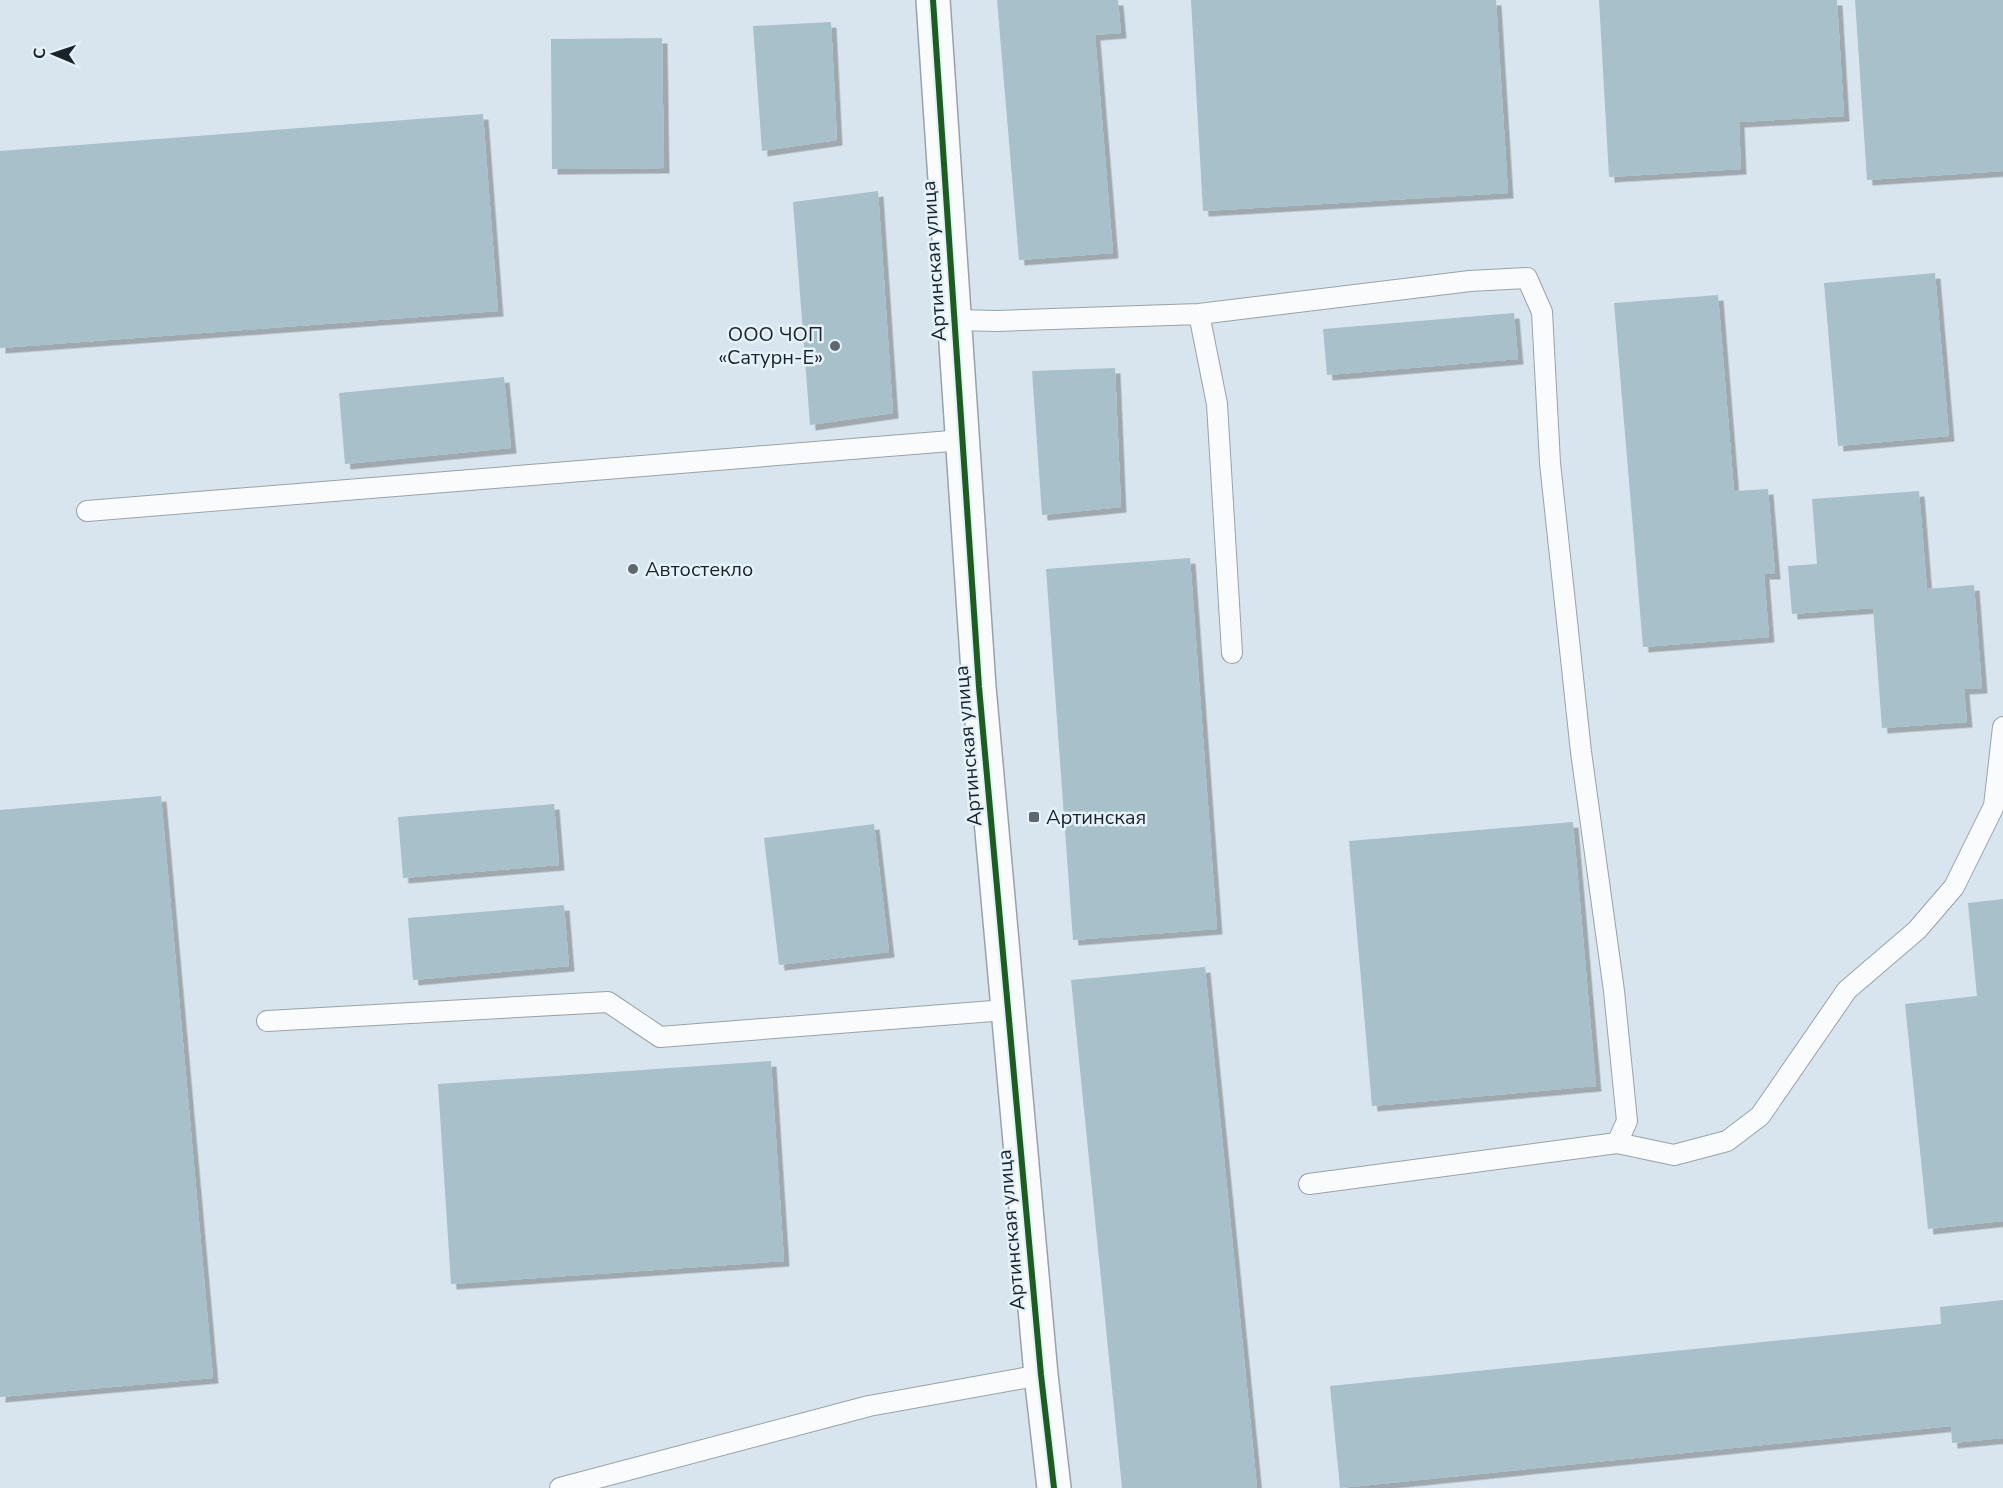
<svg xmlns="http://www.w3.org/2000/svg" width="2003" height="1488" font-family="'Nunito Sans',sans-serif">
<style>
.building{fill:#a7c0c9;filter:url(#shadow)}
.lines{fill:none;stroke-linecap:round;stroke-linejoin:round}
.service-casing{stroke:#99a2a9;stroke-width:22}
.tertiary-casing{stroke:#99a2a9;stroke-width:36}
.service{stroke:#f9fbfc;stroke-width:20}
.tertiary{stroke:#f9fbfc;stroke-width:33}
.cycleway-casing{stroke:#e5f2fc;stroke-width:10}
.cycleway{stroke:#1b5e20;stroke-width:6}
.poi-dot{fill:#5e676e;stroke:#e5f2fc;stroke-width:2}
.labels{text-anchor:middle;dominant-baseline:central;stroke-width:5;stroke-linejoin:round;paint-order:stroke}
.street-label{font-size:20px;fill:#1b2329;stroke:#e5f2fc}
.poi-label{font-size:20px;fill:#1b2329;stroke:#e5f2fc;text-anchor:start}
</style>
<defs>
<filter id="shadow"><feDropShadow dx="5.5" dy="5.5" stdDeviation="0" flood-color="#0004"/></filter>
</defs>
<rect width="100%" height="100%" fill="#d9e5ee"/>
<path class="building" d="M997,0h121l3,33 -26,2 18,218 -94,7z
M1191,0h305l12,193 -305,18z
M1599,0h238l7,116 -105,6 2,47 -132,8z
M1855,0h148v171l-136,9z
M831,22l6,118 -75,11 -9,-125z
M662,38l2,130 -112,1 -1,-130z
M483,114l15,197 -498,37v-197z
M878,191l15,222 -83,12 -17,-223z
M1935,273l14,163 -111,10 -14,-163z
M1718,295l16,196 34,-2 7,85h-11l5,63 -126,10 -29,-344z
M1514,313l4,46 -191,16 -4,-46z
M1115,368l6,139 -79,8 -10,-144z
M504,377l7,71 -166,16 -6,-71z
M1919,491l8,98 47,-4 8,103 -18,1 3,33 -85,6 -9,-120 -81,6 -4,-48 29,-2 -5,-65z
M1190,558l27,371 -144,11 -27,-371z
M161,796l52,582 -213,19v-587z
M554,804l5,61 -156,13 -5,-61z
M1573,822l23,264 -224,20 -23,-265z
M874,824l15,128 -110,13 -15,-127z
M2003,899v322l-75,8 -23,-225 72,-8 -9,-93z
M564,905l5,61 -156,14 -5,-62z
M1205,967l52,521h-135l-51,-508z
M771,1061l13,200 -333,23 -13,-200z
M2003,1300v138l-51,5 -1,-17 -611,62 -10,-102 611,-62 -1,-17z"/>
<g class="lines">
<g class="service-casing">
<path id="service" d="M1199,314l18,90 15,249
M955,320l42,1 202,-7 271,-33 57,-3 15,34 8,151 31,289 33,239 13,130 -10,22 -308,41
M87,511l876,-71
M267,1021l341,-19 52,35 346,-27
M1617,1143l57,12 53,-14 33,-25 87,-126 70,-60 37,-43 40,-81 9,-79
M560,1488l309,-82 172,-31"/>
</g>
<g class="tertiary-casing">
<path id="tertiary" d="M933,0l46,687 62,688 13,113"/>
</g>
<use href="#service" class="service"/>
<use href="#tertiary" class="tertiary"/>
<g class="cycleway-casing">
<path id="cycleway" d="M933,0l46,687 62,688 13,113"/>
</g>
<use href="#cycleway" class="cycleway"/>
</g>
<g class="poi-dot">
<circle cx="835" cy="346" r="6"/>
<circle cx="633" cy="569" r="6"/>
<rect x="1028" y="811" width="12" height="12" rx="3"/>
</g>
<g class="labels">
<g class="street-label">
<text transform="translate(934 261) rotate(-94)">Артинская улица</text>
<text transform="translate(968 746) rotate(-95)">Артинская улица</text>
<text transform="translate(1011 1230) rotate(-95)">Артинская улица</text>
</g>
<g class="poi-label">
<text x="823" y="334" text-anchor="end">ООО ЧОП<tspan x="823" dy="23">«Сатурн-Е»</tspan></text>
<text x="645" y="569">Автостекло</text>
<text x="1046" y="817">Артинская</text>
</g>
</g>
<g transform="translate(54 54) rotate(272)" stroke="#e5f2fc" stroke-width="4.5" paint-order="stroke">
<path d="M0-4.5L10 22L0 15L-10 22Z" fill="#1b2329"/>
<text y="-9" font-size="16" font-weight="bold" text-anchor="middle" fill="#1b2329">С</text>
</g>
</svg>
